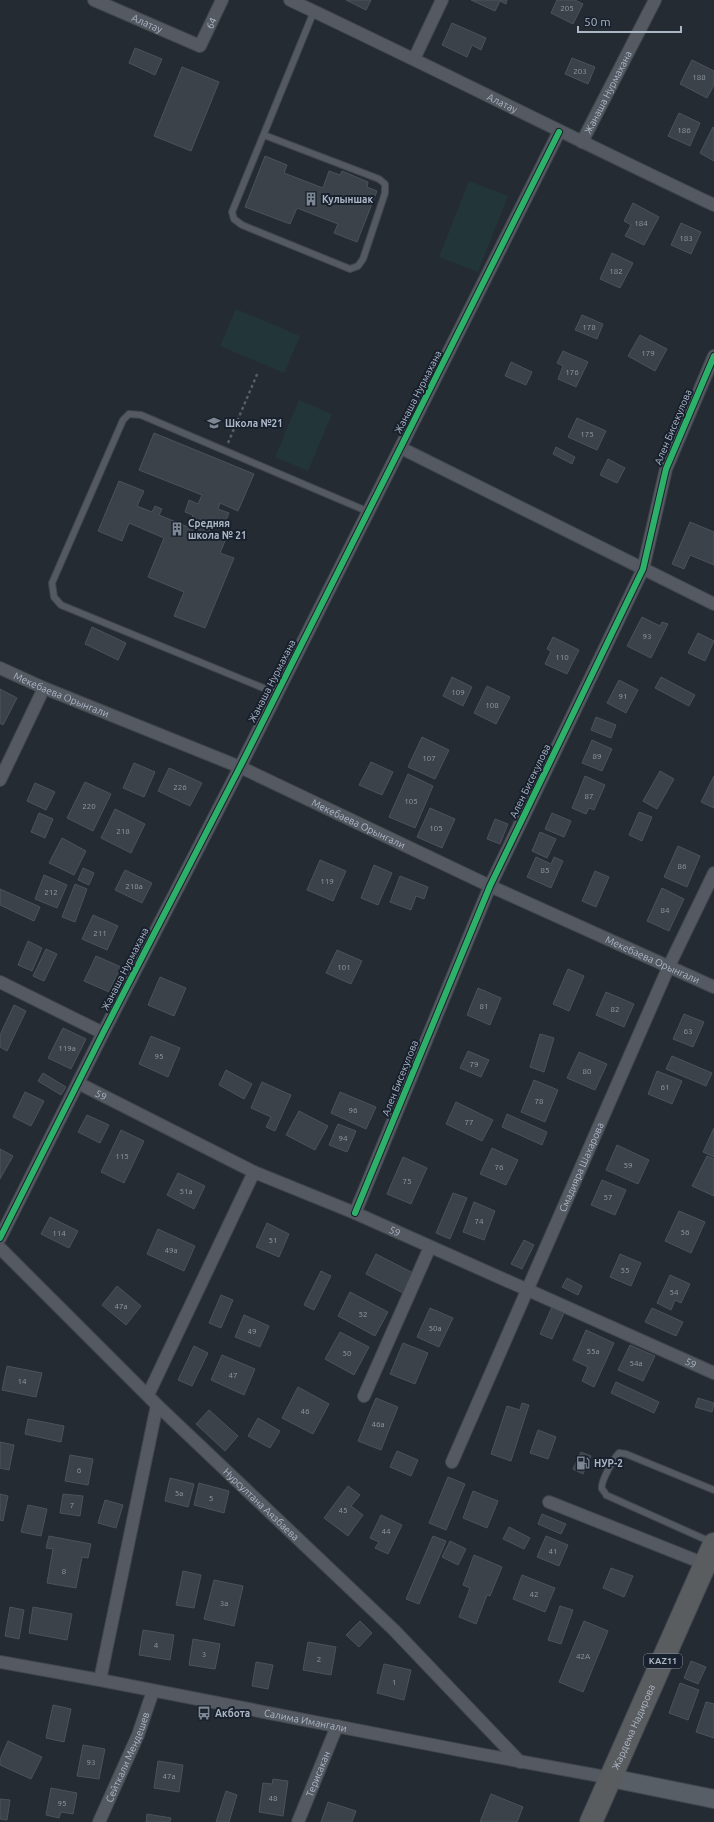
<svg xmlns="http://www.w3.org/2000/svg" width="714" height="1822" font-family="Ubuntu,sans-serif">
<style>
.green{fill:#223539}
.building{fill:#3c4249;stroke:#4c525b}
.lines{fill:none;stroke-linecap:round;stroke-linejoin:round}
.lane-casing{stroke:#41464c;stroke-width:8}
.street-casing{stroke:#41464c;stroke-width:14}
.secondary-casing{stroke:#41464c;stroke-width:20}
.highway-casing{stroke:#41474f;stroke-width:24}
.path{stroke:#565d64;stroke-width:2.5;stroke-dasharray:3 3;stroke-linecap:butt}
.lane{stroke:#545962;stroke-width:6}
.street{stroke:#545962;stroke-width:12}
.secondary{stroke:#585e66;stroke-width:18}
.highway{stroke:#5a5d60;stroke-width:22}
.cycleway-casing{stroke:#18212d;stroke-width:8}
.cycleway{stroke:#2db169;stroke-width:6}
.labels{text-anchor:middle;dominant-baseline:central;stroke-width:4;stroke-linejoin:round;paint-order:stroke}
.number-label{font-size:8px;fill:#909aa7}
.shield{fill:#18212d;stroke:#808a98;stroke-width:1}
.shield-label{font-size:9px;font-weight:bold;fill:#acb7c6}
.street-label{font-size:10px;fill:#acb7c6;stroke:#18212d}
.poi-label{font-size:10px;font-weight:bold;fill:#acb7c6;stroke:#18212d;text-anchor:start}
</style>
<rect width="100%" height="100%" fill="#252b33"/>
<path class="green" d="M469,181l39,15 -30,76 -39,-15z
M236,309l64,27 -16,37 -64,-27z
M299,400l33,14 -24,57 -33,-14z"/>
<path class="building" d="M346,0h25l-5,10z
M471,0h36l-1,4 -6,-3 -5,10z
M557,0h18l8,4 -10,20 -22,-11z
M452,23l34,15 -5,12 -9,-5 -5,12 -25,-12z
M135,48l27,11 -7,16 -26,-12z
M572,58l23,9 -7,17 -23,-10z
M692,60l22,11v14l-7,13 -27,-14z
M182,67l37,15 -28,69 -37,-15z
M679,113l21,10 -10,23 -22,-10z
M713,127l1,1v33l-14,-8z
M265,156l22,9 -3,8 39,15 6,-17 11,4 2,-4 26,11 -1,5 10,4 -20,51 -23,-9 4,-9 -41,-16 -7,16 -45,-17z
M633,203l26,14 -15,28 -19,-9 6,-11 -7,-4z
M681,223l20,9 -10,22 -20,-9z
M612,253l21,10 -13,25 -20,-9z
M582,315l21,9 -6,15 -22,-9z
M640,335l27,14 -12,22 -27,-15z
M563,351l25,11 -12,25 -18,-8 5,-13 -6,-3z
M511,362l21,10 -6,13 -21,-9z
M577,418l29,13 -9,19 -29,-13z
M154,433l100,41 -16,37 -18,-8 -2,6 11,4 -5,12 -11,-4 -5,13 17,7 -5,12 14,5 -29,70 -31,-12 10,-24 -36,-15 16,-39 -35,-15 -7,18 -24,-10 21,-50 25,10 -7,15 15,6 3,-6 7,3 -3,6 29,12 5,-12 -8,-3 4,-12 9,4 4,-9 -63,-25z
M556,447l19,10 -3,7 -19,-10z
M608,459l17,9 -8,15 -17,-8z
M690,522l24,10v33l-24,-10 -6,14 -12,-5z
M642,617l18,9 2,-4 6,2 -17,34 -24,-12z
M92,627l34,16 -8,17 -33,-16z
M698,633l16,8 -9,20 -17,-8z
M553,637l26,13 -12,24 -22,-10 6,-13 -4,-2z
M452,677l20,10 -9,19 -20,-10z
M661,677l34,18 -6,11 -34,-18z
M619,680l19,10 -12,23 -19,-10z
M487,686l23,11 -14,27 -22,-11z
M0,689l17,9 -14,27 -3,-2z
M596,717l20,8 -5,13 -20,-8z
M422,737l27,13 -14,29 -27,-12z
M592,740l20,9 -10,22 -20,-8z
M371,762l22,10 -11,23 -23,-10z
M134,763l21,9 -11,25 -21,-9z
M169,768l33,15 -12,23 -32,-15z
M660,771l14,8 -17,30 -14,-8z
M408,774l25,12 -18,42 -26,-11z
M585,776l20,9 -11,25 -5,-2 -3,6 -14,-6z
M714,776v32l-13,-6z
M85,782l26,12 -18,37 -26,-13z
M35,783l20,9 -9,18 -19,-9z
M430,808l25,11 -13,29 -25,-11z
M115,809l30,15 -14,29 -30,-15z
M639,812l13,5 -10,24 -13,-6z
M39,813l14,6 -8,19 -14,-6z
M552,813l19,8 -7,16 -19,-8z
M495,819l13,5 -8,20 -13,-5z
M540,832l16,7 -9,19 -15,-7z
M62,838l24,13 -12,24 -25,-12z
M678,846l22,10 -13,31 -23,-10z
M536,857l15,7 3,-7 9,4 -12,27 -24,-11z
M320,860l26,11 -13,30 -26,-11z
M374,865l18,8 -14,32 -17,-7z
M83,868l11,5 -5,12 -11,-5z
M125,870l27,13 -10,20 -27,-13z
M595,871l14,6 -13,30 -14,-6z
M44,875l23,10 -10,23 -22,-9z
M400,876l28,11 -4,12 -8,-3 -5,14 -21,-8z
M75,884l12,5 -12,33 -13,-5z
M662,888l22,11 -15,32 -22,-10z
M0,889l40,18 -6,14 -34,-16z
M93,915l25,11 -11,24 -25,-11z
M28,941l14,7 -10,23 -14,-6z
M46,949l11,5 -13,27 -11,-5z
M337,950l25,11 -11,23 -25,-11z
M96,956l25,11 -12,25 -25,-11z
M568,969l16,7 -15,35 -16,-7z
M160,977l26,11 -12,28 -26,-11z
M478,988l23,10 -11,27 -23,-10z
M606,992l28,12 -10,23 -28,-12z
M14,1005l12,6 -19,40 -7,-4v-12z
M684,1014l20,8 -11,25 -20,-8z
M63,1028l23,11 -15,30 -23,-11z
M540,1034l14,4 -10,34 -14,-5z
M151,1036l29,12 -12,29 -29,-13z
M468,1051l21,9 -8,17 -21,-9z
M579,1052l28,12 -12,26 -28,-12z
M672,1056l40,17 -6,13 -40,-17z
M226,1070l26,14 -8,15 -25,-14z
M657,1071l25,10 -10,23 -24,-10z
M43,1073l23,14 -5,8 -23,-14z
M534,1080l24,10 -13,32 -24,-10z
M262,1082l29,13 -16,36 -9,-4 5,-10 -20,-9z
M25,1092l19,9 -13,25 -18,-9z
M340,1092l36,15 -10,22 -35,-16z
M456,1102l37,18 -11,21 -36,-17z
M299,1111l29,15 -13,24 -29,-15z
M507,1114l40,18 -5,13 -40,-18z
M87,1115l22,10 -9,18 -22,-11z
M338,1124l18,7 -9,21 -18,-7z
M714,1128v29l-11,-5z
M121,1130l23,11 -20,42 -23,-11z
M617,1145l32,15 -11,24 -32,-14z
M492,1148l26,12 -12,25 -26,-11z
M0,1149l13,7 -13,23z
M707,1156l7,3v37l-22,-10z
M403,1157l24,11 -16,36 -24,-10z
M178,1173l27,13 -11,23 -27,-14z
M602,1180l24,10 -11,25 -24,-10z
M453,1193l14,5 -17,41 -14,-6z
M474,1202l21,9 -11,29 -21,-8z
M679,1211l26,11 -14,31 -26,-12z
M50,1217l28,14 -9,17 -28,-14z
M267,1223l22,11 -10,23 -23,-10z
M158,1229l37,17 -11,25 -37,-17z
M524,1240l10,5 -12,24 -11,-5z
M376,1254l39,20 -10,20 -39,-20z
M620,1254l21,9 -10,23 -21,-9z
M321,1271l10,5 -17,34 -10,-5z
M670,1275l20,9 -9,19 -6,-3 -4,10 -14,-7z
M567,1278l15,8 -4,9 -16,-8z
M117,1286l24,20 -15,19 -24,-20z
M350,1292l38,20 -13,24 -37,-20z
M221,1295l12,5 -12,28 -12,-5z
M552,1307l12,6 -12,26 -12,-5z
M430,1308l23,10 -14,29 -22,-10z
M652,1308l31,14 -7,14 -31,-14z
M244,1315l25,11 -9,21 -25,-10z
M586,1330l28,13 -20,44 -12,-6 6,-14 -15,-7z
M340,1332l29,15 -15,28 -29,-16z
M403,1343l25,10 -13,31 -25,-10z
M630,1345l25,11 -12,25 -25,-11z
M194,1346l14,7 -16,33 -14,-6z
M222,1355l33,14 -11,26 -33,-15z
M7,1366l35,7 -6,24 -34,-7z
M616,1382l43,20 -5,11 -43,-20z
M298,1387l31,17 -16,30 -31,-16z
M376,1398l22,9 -17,43 -23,-9z
M698,1398l16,5 -2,9 -17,-5z
M522,1403l7,2 -18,56 -20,-7 16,-48 13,4z
M209,1410l29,26 -13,15 -29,-27z
M258,1418l22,13 -10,17 -22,-12z
M28,1419l36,7 -3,16 -36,-8z
M538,1430l18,7 -8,22 -18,-6z
M0,1442l14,3 -5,25 -9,-2z
M397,1451l21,9 -7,16 -21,-9z
M581,1452l10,4 -8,18 -10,-5z
M70,1455l23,4 -5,26 -23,-4z
M448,1477l17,7 -19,46 -17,-7z
M170,1478l24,6 -6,23 -23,-6z
M199,1483l30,8 -5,22 -30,-8z
M348,1486l12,9 -9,11 12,9 -15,21 -24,-18z
M473,1491l25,10 -11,27 -24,-10z
M0,1494l8,2 -5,25 -3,-1z
M63,1494l20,2 -3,20 -20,-3z
M105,1500l18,5 -7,23 -18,-5z
M28,1505l19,4 -6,27 -20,-4z
M542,1514l24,10 -5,10 -23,-10z
M381,1515l21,10 -14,29 -13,-6 4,-6 -9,-4z
M509,1527l21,11 -6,11 -21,-10z
M49,1536l42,8 -3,14 -6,-1 -6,31 -29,-5 6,-34 -7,-1z
M433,1536l13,5 -27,63 -13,-5z
M546,1536l22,9 -9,21 -22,-9z
M450,1541l16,8 -8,16 -16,-8z
M474,1555l28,12 -12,29 -3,-1 -11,29 -17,-7 11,-29 -7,-3z
M611,1568l22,8 -9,21 -21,-9z
M183,1571l18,4 -7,33 -18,-3z
M522,1575l33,13 -10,24 -32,-13z
M214,1580l29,6 -9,40 -30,-7z
M560,1606l13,4 -12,34 -13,-4z
M10,1607l14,3 -5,29 -14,-3z
M33,1607l39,7 -5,26 -38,-7z
M360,1621l12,12 -13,14 -13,-12z
M584,1621l24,10 -25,61 -24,-10z
M143,1630l31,5 -4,25 -31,-5z
M193,1639l27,5 -5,25 -26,-4z
M308,1642l28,5 -5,28 -28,-5z
M691,1661l15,6 -8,17 -14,-6z
M256,1662l17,3 -5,24 -16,-3z
M384,1664l27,6 -7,30 -27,-7z
M680,1683l19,7 -11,30 -19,-7z
M706,1702l8,2v34l-18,-6z
M53,1705l18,4 -7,33 -18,-4z
M8,1741l34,16 -11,22 -31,-14v-6z
M83,1745l22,4 -6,30 -22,-3z
M158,1761l25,4 -4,27 -25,-4z
M273,1779l15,2 -5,35 -24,-4 4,-29 9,1z
M51,1788l26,5 -4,21 -12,-2 -2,6 -13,-3z
M226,1791l11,4 -8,27h-13z
M491,1794l32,13 -6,15h-37z
M0,1799l10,1 -3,20 -7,-1z
M328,1802l28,9 -4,11h-31z
M147,1814l24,4 -1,4h-24z"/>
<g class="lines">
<g class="lane-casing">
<path id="lane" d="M264,135l115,44 6,5v9l-22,66 -5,7 -8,3 -108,-44 -8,-6 -2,-7 82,-201
M278,694l-217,-89 -7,-8 -2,-14 71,-163 6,-6 12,1 228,97
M711,1542l-105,-47c0,-1 -3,-5 -4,-6 -2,-7 12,-31 17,-36l7,1 88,36"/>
</g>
<g class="street-casing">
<g id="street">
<path id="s1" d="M94,0l106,46 22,-46"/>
<path id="s2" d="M290,0c142,67 282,138 424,205"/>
<path d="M414,59l28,-59"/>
<path id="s3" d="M582,142l73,-142"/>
<path d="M401,448l313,156"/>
<path id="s4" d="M0,668l44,20 196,79 250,119 224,101"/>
<path d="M0,780l44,-92"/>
<path d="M0,982l103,51"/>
<path id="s5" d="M78,1083l176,89 101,41 359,160"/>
<path d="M355,1213l135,-327 153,-317 23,-100 48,-113"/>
<path d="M0,1238l103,-205 137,-266 319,-635"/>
<path id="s6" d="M0,1248l157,157 237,225 126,132"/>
<path d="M148,1395l106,-223"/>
<path d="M364,1396l66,-149"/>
<path id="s7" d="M452,1462l217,-496 45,-93"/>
<path d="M549,1502l156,62"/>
<path id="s8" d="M0,1662l100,18 369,72 142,26"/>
<path d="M100,1680l57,-275"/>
<path id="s9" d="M99,1822l39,-87 15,-44"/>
<path id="s10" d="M298,1822l39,-96"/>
</g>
</g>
<g class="secondary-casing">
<path id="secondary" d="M611,1778l103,21"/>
</g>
<g class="highway-casing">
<g id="highway">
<path id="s11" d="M591,1822l123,-278"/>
</g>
</g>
<path class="path" d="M228,443l30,-71"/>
<use href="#lane" class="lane"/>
<use href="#street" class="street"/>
<use href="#secondary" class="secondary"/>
<use href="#highway" class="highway"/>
<g class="cycleway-casing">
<path id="cycleway" d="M355,1213l135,-327 153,-317 23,-100 48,-113
M0,1238l103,-205 137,-266 319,-635"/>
</g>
<use href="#cycleway" class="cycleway"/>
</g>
<defs>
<g id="building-bare" transform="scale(1.08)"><path d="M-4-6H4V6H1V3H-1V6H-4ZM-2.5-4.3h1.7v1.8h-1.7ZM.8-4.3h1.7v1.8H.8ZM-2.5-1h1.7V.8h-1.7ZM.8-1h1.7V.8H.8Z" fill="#7d8693" stroke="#18212d" stroke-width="2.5" paint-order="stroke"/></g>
<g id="school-bare" transform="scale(1.08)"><path d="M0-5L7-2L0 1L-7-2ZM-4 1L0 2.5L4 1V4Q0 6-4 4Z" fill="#7d8693" stroke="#18212d" stroke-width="2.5" paint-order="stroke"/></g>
<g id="fuel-bare" transform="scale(1.08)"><path d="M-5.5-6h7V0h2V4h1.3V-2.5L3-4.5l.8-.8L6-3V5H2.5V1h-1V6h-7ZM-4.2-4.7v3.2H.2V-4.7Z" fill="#7d8693" stroke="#18212d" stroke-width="2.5" paint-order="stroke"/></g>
<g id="bus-bare" transform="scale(1.08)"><path d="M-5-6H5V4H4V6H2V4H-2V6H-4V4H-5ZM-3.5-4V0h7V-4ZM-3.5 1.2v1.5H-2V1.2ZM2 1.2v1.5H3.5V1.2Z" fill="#7d8693" stroke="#18212d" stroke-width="2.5" paint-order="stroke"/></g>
</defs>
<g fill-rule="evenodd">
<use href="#building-bare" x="311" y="199"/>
<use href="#school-bare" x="214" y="423"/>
<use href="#building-bare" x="177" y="529"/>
<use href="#fuel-bare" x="583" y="1463"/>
<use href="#bus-bare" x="204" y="1713"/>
</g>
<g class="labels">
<g class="number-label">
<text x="567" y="8">205</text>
<text x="580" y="71">203</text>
<text x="699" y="77">188</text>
<text x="684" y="130">186</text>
<text x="641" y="223">184</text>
<text x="686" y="238">183</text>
<text x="616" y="271">182</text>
<text x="589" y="327">178</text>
<text x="648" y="353">179</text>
<text x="572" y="372">176</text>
<text x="587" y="434">175</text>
<text x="647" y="636">93</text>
<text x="562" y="657">110</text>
<text x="458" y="692">109</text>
<text x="623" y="696">91</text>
<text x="492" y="705">108</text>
<text x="597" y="756">89</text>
<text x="429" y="758">107</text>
<text x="180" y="787">226</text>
<text x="589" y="796">87</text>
<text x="411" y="801">105</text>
<text x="89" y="806">220</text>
<text x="436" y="828">105</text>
<text x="123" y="831">218</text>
<text x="682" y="866">86</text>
<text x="545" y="870">85</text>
<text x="327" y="881">119</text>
<text x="134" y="886">218а</text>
<text x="51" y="892">212</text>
<text x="665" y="910">84</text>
<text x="100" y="933">211</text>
<text x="344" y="967">101</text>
<text x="484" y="1006">81</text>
<text x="615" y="1009">82</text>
<text x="688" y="1031">63</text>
<text x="67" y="1048">119а</text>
<text x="159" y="1056">95</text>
<text x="474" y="1064">79</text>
<text x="587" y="1071">80</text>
<text x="665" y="1087">61</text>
<text x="539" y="1101">78</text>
<text x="353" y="1110">96</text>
<text x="469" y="1122">77</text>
<text x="343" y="1138">94</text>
<text x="122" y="1156">115</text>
<text x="628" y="1165">59</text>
<text x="499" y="1167">76</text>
<text x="407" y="1181">75</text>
<text x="186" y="1191">51а</text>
<text x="608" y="1197">57</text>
<text x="479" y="1221">74</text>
<text x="685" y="1232">56</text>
<text x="59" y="1233">114</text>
<text x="273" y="1240">51</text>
<text x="171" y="1250">49а</text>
<text x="625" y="1270">55</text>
<text x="674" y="1292">54</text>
<text x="121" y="1306">47а</text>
<text x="363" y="1314">52</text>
<text x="435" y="1328">50а</text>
<text x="252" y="1331">49</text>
<text x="593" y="1351">55а</text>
<text x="347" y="1353">50</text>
<text x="636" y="1363">54а</text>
<text x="233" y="1375">47</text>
<text x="22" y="1381">14</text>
<text x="305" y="1411">46</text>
<text x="378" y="1424">46а</text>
<text x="79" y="1470">6</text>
<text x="179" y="1493">5а</text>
<text x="211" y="1498">5</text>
<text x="72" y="1505">7</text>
<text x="343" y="1510">45</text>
<text x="386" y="1531">44</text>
<text x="553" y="1551">41</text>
<text x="64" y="1571">8</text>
<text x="534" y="1594">42</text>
<text x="224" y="1603">3а</text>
<text x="156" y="1645">4</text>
<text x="204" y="1654">3</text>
<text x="583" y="1656">42А</text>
<text x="319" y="1659">2</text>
<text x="394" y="1682">1</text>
<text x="91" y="1762">93</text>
<text x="169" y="1776">47а</text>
<text x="273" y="1798">48</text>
<text x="62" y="1803">95</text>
</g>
<rect class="shield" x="644" y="1654" width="38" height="14" rx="3"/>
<g class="shield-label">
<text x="663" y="1661">KAZ11</text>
</g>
<g class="street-label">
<text stroke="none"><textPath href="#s1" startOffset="58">Алатау</textPath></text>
<text stroke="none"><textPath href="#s1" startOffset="141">64</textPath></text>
<text stroke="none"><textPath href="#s3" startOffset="56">Жанаша Нурмахана</textPath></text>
<text stroke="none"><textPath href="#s2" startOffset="236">Алатау</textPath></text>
<text transform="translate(418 392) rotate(-63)">Жанаша Нурмахана</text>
<text transform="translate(673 427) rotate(-67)">Ален Бисекулова</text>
<text transform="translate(272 681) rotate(-63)">Жанаша Нурмахана</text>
<text stroke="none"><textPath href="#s4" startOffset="67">Мекебаева Орынгали</textPath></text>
<text transform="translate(530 781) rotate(-64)">Ален Бисекулова</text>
<text stroke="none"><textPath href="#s4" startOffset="391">Мекебаева Орынгали</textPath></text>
<text stroke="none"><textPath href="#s4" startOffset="715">Мекебаева Орынгали</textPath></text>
<text transform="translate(125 969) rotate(-63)">Жанаша Нурмахана</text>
<text transform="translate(400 1078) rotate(-68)">Ален Бисекулова</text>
<text stroke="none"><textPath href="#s5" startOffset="26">59</textPath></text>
<text stroke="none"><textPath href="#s7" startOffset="322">Смадияра Шахарова</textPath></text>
<text stroke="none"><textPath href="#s5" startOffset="350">59</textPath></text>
<text stroke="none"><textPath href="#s5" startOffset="674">59</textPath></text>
<text stroke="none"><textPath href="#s6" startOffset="366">Нурсултана Аязбаева</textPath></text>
<text stroke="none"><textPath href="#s8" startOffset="311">Салима Имангали</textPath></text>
<text stroke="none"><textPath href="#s11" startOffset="104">Жардема Надирова</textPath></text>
<text stroke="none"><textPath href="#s9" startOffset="71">Сейткали Мендешев</textPath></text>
<text stroke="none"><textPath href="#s10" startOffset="52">Терисакан</textPath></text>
</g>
<g class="poi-label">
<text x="322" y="199">Кулыншак</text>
<text x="225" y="423">Школа №21</text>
<text x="188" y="523">Средняя<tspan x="188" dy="12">школа № 21</tspan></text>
<text x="594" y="1463">НУР-2</text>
<text x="215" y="1713">Акбота</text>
</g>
</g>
<path d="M578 26v6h103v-6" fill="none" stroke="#acb7c6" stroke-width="2"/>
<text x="584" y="26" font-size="12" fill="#acb7c6" stroke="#18212d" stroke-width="3" paint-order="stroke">50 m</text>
</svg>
